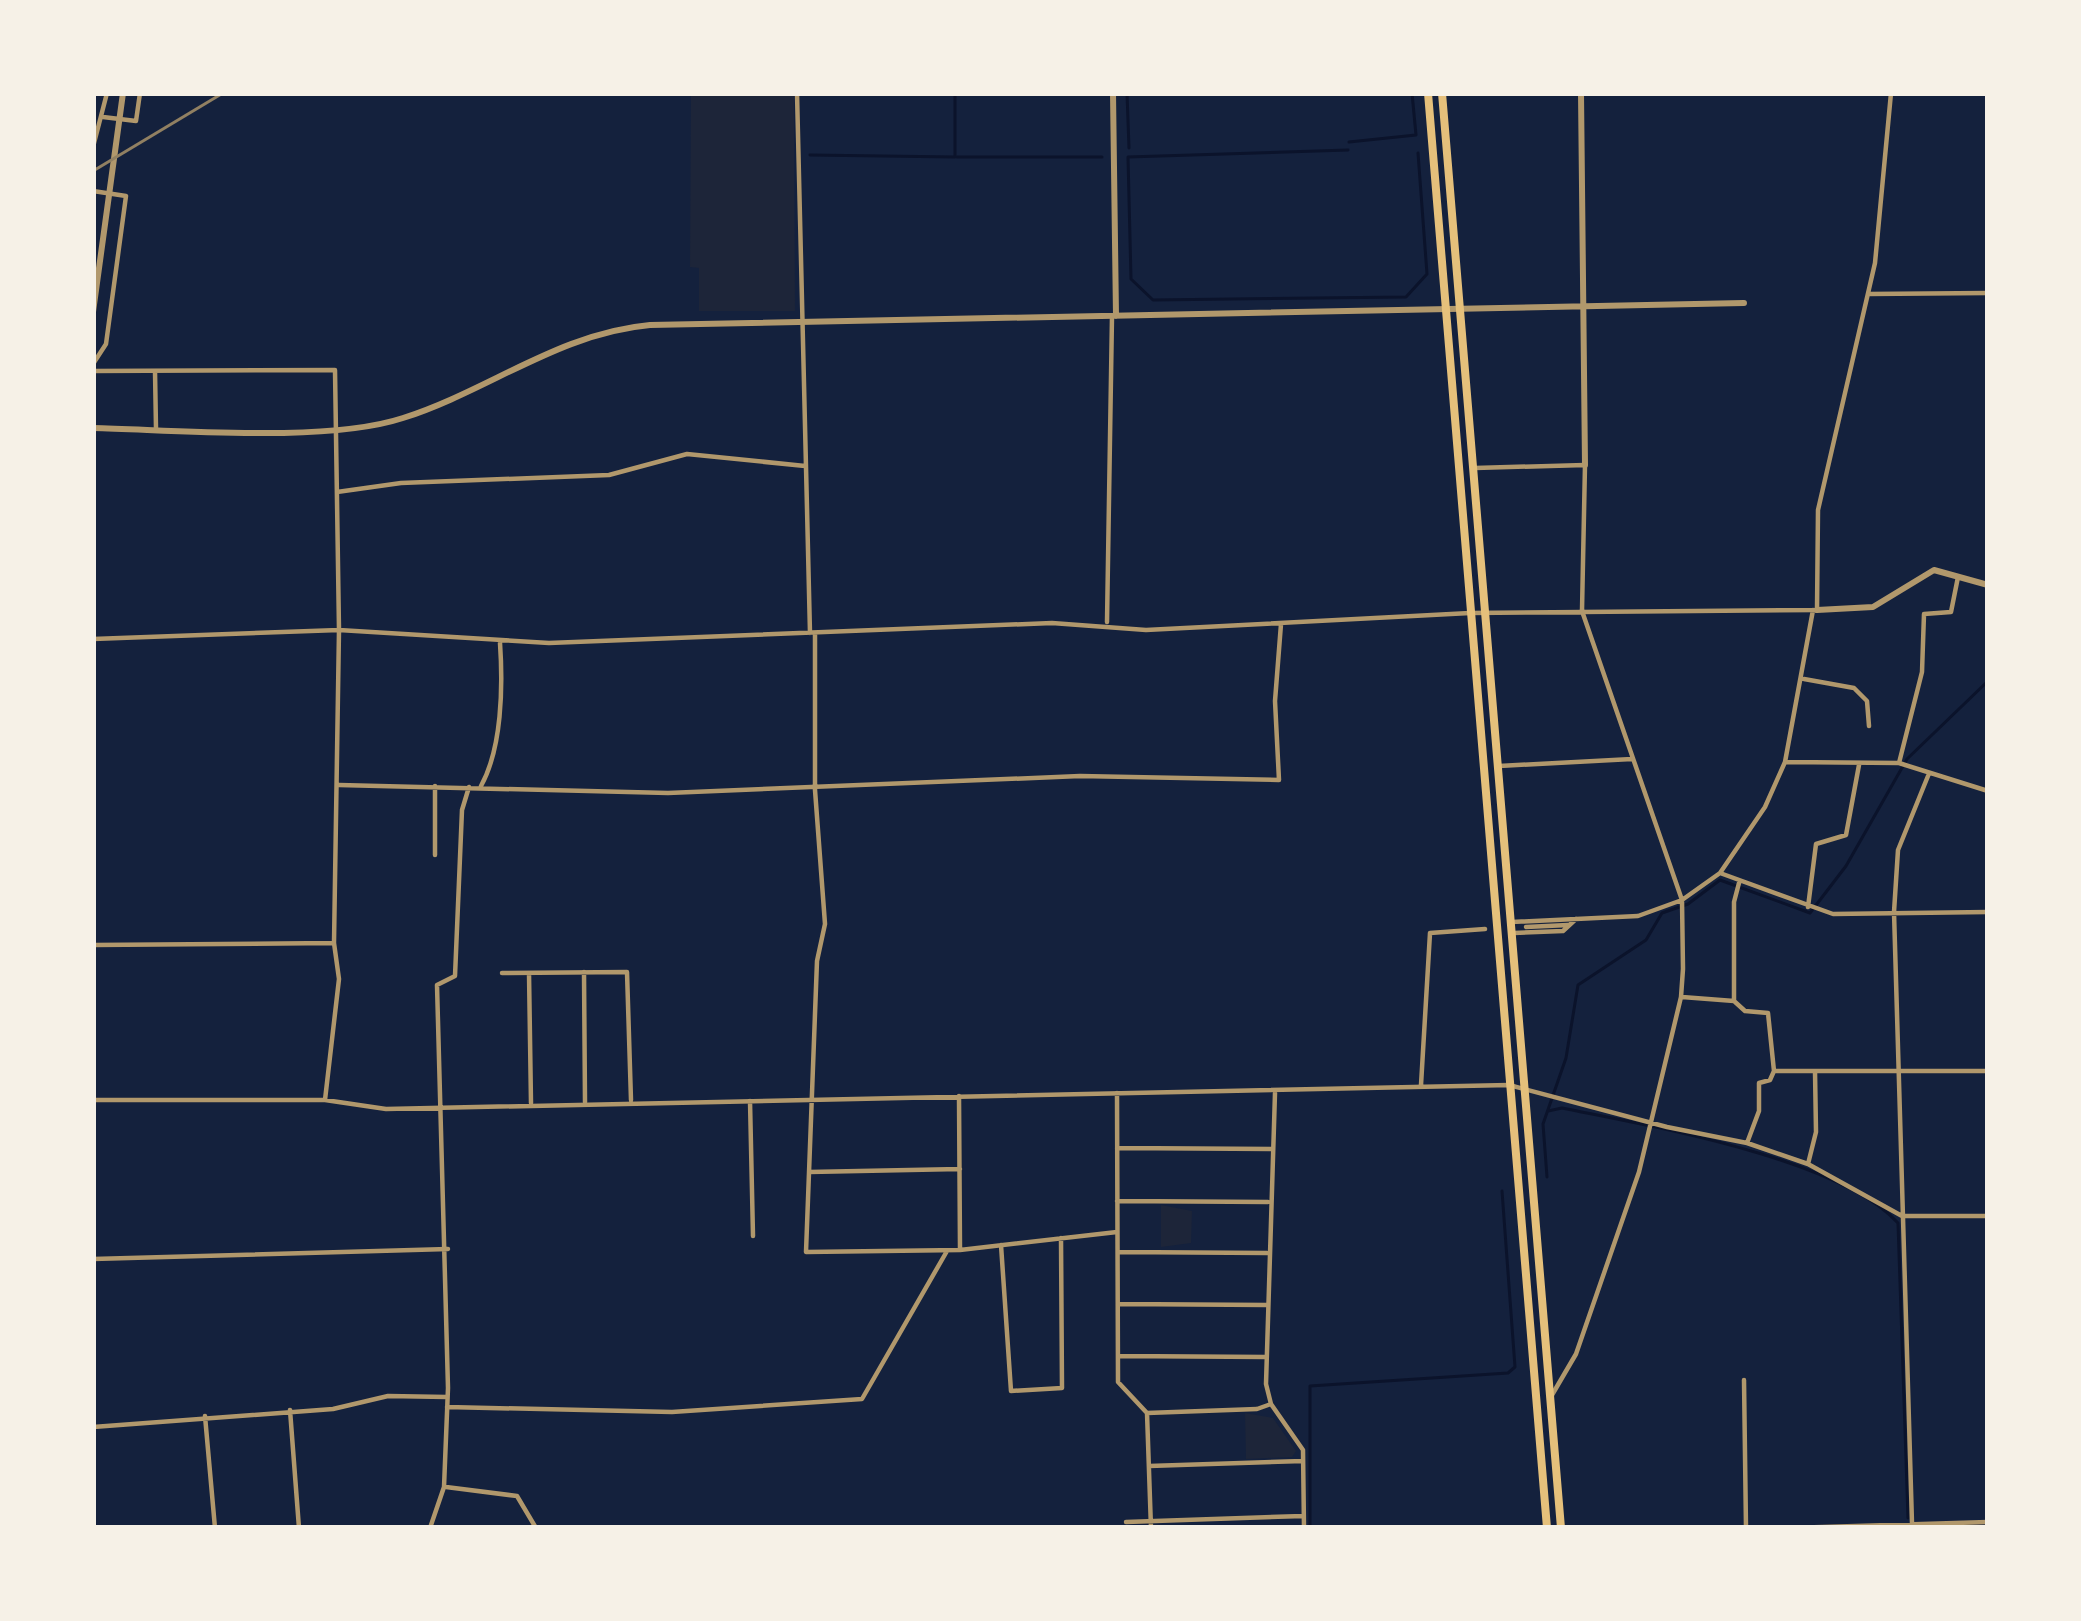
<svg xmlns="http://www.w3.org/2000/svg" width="2081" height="1621" font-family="'DM Sans',sans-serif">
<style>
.green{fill:#1d2539}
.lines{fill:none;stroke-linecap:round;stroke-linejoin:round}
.stream{stroke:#0b132b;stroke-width:3}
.minor{stroke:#b1986c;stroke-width:4.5}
.tertiary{stroke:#b1986c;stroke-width:6}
.trunk{stroke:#e5c07b;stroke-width:8}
.rail{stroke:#918062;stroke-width:3}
</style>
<rect width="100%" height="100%" fill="#14213d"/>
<path class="green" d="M691,93h103l1,218h-96v-43l-9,-1z
M1161,1205l31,6 -1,32 -30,4z
M1245,1413l28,5 23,33 -4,6 -46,2z"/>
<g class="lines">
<path class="stream" d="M1127,93l2,55
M1349,142l67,-7 -4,-42
M1348,150l-220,7 3,122 22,21 253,-3 21,-23 -9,-121
M810,155l145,2v-64
M957,157h145
M1548,1111l14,-3c87,18 277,50 336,115l10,295
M1547,1177l-4,-53 23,-66 12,-73 68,-45 16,-27 26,-9 32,-24 90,33 36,-47 61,-107 81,-78
M1310,1528v-142l198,-13 7,-6 -13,-176"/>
<path class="minor" d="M797,93l13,540
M103,117l33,4 4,-28
M93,147l14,-54
M93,191l33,5 -20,148 -13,20
M1868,294l120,-1
M93,371l242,-1 4,260 -5,313 5,36 -14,121
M155,371l1,58
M1475,468l110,-3 -3,146 100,289 1,69 -2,28 -42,175 -63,182 -24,41
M337,492l64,-9 208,-8 78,-21 118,12
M1107,622l5,-306
M815,633v157l10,134 -8,37 -11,291 154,-2 157,-18
M93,639l246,-9 210,13 503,-20 94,7 324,-17 347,-3 1,-100 57,-247 16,-170
M1804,679l50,9 13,13 2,25
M1785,762l114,1 89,28
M1899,763l23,-91 2,-58 27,-2 7,-35
M1499,766l133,-7
M339,785l329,8 412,-17 199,4 -4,-79 6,-77
M435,786v69
M481,786c21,-38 22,-99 19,-143
M1720,873l113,41 155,-2
M1808,907l8,-63 30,-9 13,-70
M1512,922l126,-6 44,-16 38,-27 45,-66 20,-45 28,-152
M1526,927l42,-2
M1514,933l49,-2 13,-12
M93,945l241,-2
M584,972l1,130
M502,973l125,-1 4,128
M529,973l2,130
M1682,997l52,4 11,10 23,2 6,58
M1734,1001v-99l5,-19
M1421,1085l9,-152 55,-4
M1117,1093l1,289 29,31 4,115
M1275,1093l-9,291 5,20 32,46 1,78
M959,1096l1,154
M93,1100h232l61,9 1123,-24 158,42 80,16 61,21 94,52h86
M750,1101l3,135
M1747,1143l12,-32v-28l11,-3 4,-9h214
M1117,1148l155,1
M1808,1164l8,-32 -1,-61
M809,1172l151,-3
M1117,1201l151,1
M1001,1245l10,146 51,-3 -1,-150
M1118,1252l149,1
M93,1259l355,-10
M1118,1304l149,1
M1118,1356l148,1
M1744,1380l2,148
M447,1407l225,5 190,-13 85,-148
M290,1410l9,118
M1147,1413l110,-4 14,-5
M205,1416l10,112
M93,1427l240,-18 55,-13 59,1
M1149,1466l154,-5
M446,1487l71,9 19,32
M1126,1522l177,-6
M1912,1523l-18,-611 4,-62 30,-74
M430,1528l14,-41 4,-99 -11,-403 18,-9 7,-166 7,-23
M1789,1528l199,-6"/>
<path class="tertiary" d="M1113,93l3,223
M1581,93l4,372
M93,312l30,-219
M93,428c84,2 234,15 310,-10 85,-27 156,-85 247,-93l1094,-22
M1817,610l56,-3 61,-37 54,15"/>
<path class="trunk" d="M1428,93l119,1435
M1442,93l119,1435"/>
<path class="rail" d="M93,171l130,-78"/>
</g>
<rect width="2081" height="1621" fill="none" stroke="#f6f1e7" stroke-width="192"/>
</svg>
